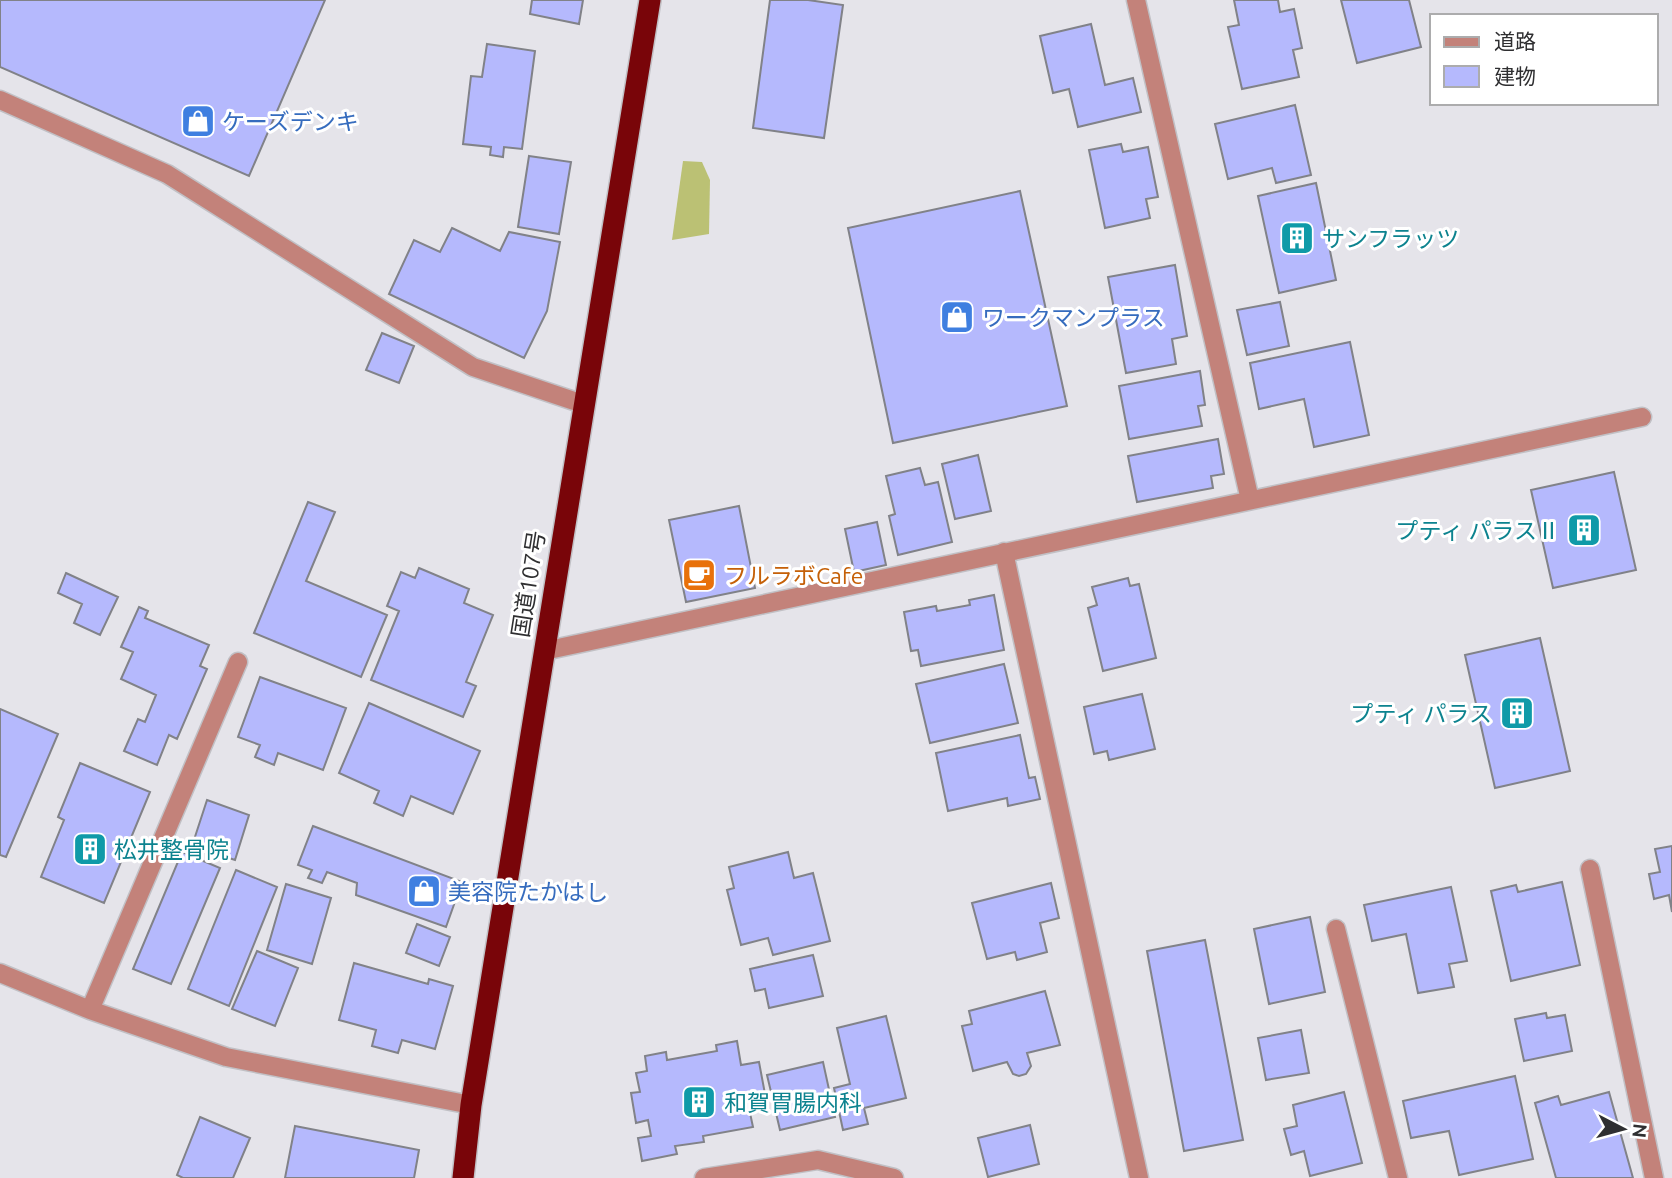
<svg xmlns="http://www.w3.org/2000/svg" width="1672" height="1178" font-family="Ubuntu,'Noto Sans JP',sans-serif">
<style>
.green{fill:#bbc174}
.building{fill:#b5b9fd;stroke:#818288;stroke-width:2}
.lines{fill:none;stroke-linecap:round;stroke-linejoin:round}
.street-casing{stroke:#c1c0c5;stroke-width:21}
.highway-casing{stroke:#c1c0c5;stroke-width:24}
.street{stroke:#c3827a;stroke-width:18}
.highway{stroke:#790509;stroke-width:21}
.labels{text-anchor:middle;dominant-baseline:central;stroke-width:6;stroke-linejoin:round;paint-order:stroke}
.shop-label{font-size:23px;fill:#366cbe;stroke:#fff;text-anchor:start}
.culture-label{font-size:23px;fill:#0d838f;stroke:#fff;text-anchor:start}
.food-label{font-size:23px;fill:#c56008;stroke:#fff;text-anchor:start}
.street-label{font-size:23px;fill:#2f2f31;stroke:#fff}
</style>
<rect width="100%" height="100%" fill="#e5e4ea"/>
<path class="green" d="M683,161l19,1 8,18 -1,54 -37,6z"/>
<path class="building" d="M0,0h325l-76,176 -249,-109z
M532,0h51l-4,24 -49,-10z
M770,0h38l35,5 -19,133 -71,-10z
M1234,0h44l2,12 14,-3 8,39 -9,2 6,27 -57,12 -14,-62 11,-2z
M1341,0h68l12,47 -64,16z
M1091,24l14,61 28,-7 8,34 -63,15 -9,-38 -16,4 -13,-57z
M487,44l48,7 -13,98 -18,-2 -1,10 -13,-2 1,-8 -28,-3 8,-68 11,1z
M1295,105l16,70 -35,8 -4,-15 -44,11 -13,-55z
M1121,144l2,8 25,-5 10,50 -12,2 4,19 -45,10 -16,-78z
M529,156l42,6 -12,72 -41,-7z
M1316,183l20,97 -57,13 -21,-97z
M1020,191l47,215 -174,37 -45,-215z
M452,228l48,23 9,-19 51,10 -13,69 -23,47 -135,-64 25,-54 26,12z
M1175,265l12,71 -15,3 4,25 -50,9 -18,-96z
M1280,302l9,44 -42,9 -10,-45z
M382,333l32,13 -15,37 -33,-13z
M1350,342l19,93 -55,12 -10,-48 -45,10 -9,-46z
M1200,371l5,34 -7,1 4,20 -73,13 -10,-53z
M1218,439l6,35 -13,2 2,12 -76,14 -9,-46z
M978,455l13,56 -36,8 -13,-55z
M920,468l5,17 13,-3 14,60 -54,13 -9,-39 6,-2 -9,-38z
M1614,472l22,98 -83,18 -22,-98z
M308,502l27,10 -29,69 81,34 -26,62 -107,-44z
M739,506l16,82 -69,14 -17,-82z
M877,522l9,43 -32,7 -9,-43z
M419,568l50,21 -5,14 29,12 -27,67 10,4 -13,31 -92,-37 28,-69 -12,-5 14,-34 14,6z
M66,573l52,24 -18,38 -26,-12 8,-19 -24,-11z
M1128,578l2,8 9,-2 17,74 -53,13 -15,-63 9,-3 -5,-18z
M994,595l10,55 -83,16 -3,-16 -7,1 -7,-39 32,-6 1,5 33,-6 -1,-5z
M139,607l9,4 -3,7 64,27 -9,21 7,3 -30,70 -8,-4 -12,30 -33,-14 14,-32 7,3 11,-27 -35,-16 12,-27 -12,-5z
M1540,638l30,133 -75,17 -30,-133z
M1004,664l14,59 -88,20 -14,-59z
M260,677l86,31 -23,62 -45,-17 -4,12 -19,-8 5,-12 -22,-8z
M1142,694l13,55 -46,11 -2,-9 -13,3 -10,-47z
M369,703l111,48 -27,63 -42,-18 -8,20 -29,-13 5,-12 -40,-18z
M0,709l58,25 -52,123 -6,-2z
M1020,735l9,43 6,-1 5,22 -32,7 -1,-8 -59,13 -12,-58z
M80,763l70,29 -46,111 -63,-26 23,-57 -6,-3z
M207,800l42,15 -14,45 -43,-14z
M313,826l149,56 -16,45 -90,-32 1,-12 -30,-11 -5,11 -14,-5 4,-8 -14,-5z
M1672,846v66l-3,-17 -15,4 -5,-25 11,-2 -5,-23z
M182,852l38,16 -49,116 -38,-15z
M788,852l6,26 19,-5 17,68 -57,14 -5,-17 -27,7 -14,-55 7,-2 -5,-21z
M236,870l41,17 -48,119 -41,-17z
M1562,882l18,83 -69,16 -20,-90 25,-6 2,7z
M1051,883l8,35 -19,5 7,29 -30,8 -2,-8 -28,7 -15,-56z
M286,884l45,14 -19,66 -45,-14z
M1451,887l16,74 -18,3 5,23 -36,6 -12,-59 -34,7 -8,-36z
M1310,917l15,75 -56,12 -15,-75z
M417,924l33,13 -11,29 -33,-13z
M1205,940l38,200 -59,11 -37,-200z
M257,951l41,17 -23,58 -43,-17z
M813,955l10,41 -54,12 -4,-19 -10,2 -5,-22z
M354,963l74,21 1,-5 24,7 -18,63 -33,-9 -4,13 -26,-7 4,-16 -37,-10z
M1045,991l15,54 -33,8 4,13 -5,8 -7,2 -6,-2 -6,-12 -34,9 -11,-45 10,-2 -3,-13z
M1546,1013l1,5 18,-3 7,36 -48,10 -9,-42z
M886,1016l20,82 -42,10 4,16 -25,6 -9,-42 16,-4 -13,-56z
M1301,1030l8,43 -43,7 -8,-42z
M737,1041l4,24 18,-3 9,48 -18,3 3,14 -50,9 1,6 -29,4 2,8 -35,7 -4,-23 13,-2 -3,-16 -12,3 -5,-30 9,-1 -4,-19 11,-2 -2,-15 21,-4 1,8 50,-9 -1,-6z
M823,1062l12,55 -55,13 -13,-55z
M1515,1076l18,83 -74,16 -10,-44 -38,7 -8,-37z
M1344,1092l18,71 -52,13 -6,-25 -13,4 -7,-26 13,-3 -4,-21z
M1609,1092l24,86h-77l-21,-75 23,-7 3,9z
M200,1117l50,21 -17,40h-50l-6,-3z
M1030,1125l9,39 -51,13 -10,-39z
M295,1126l124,24 -5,28h-129z"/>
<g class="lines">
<g class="street-casing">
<path id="street" d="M1136,0l114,500
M0,100l167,74 306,193 110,37
M1004,552l135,626
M544,651l1098,-234
M1590,869l64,309
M1336,929l62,249
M0,973l90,37 136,47 245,48
M90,1010l148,-348
M704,1178l114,-18 76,18"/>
</g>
<g class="highway-casing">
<path id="highway" d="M463,1178l8,-73 179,-1105"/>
</g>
<use href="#street" class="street"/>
<use href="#highway" class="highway"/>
</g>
<defs>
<g id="shop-square" transform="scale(1.75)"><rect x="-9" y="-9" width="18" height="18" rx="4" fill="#3f7fe0" stroke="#fff"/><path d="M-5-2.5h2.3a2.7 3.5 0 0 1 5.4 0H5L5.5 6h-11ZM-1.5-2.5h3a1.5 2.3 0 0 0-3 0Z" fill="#fff"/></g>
<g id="building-square" transform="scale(1.75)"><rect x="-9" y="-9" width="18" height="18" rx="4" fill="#0f9aa8" stroke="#fff"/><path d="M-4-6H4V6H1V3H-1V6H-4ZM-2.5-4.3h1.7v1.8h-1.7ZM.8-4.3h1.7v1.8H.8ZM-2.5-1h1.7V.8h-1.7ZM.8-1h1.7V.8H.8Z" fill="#fff"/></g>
<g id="cafe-square" transform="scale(1.75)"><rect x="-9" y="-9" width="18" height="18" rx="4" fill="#e8710a" stroke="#fff"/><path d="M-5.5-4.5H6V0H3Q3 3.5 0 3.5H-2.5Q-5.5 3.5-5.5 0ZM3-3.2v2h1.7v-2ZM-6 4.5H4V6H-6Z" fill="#fff"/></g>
</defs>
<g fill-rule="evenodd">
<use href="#shop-square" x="198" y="121"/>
<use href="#building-square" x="1297" y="238"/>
<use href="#shop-square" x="957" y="317"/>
<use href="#building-square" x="1584" y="530"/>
<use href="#cafe-square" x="699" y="575"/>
<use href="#building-square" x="1517" y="713"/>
<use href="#building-square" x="90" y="849"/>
<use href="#shop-square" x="424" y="891"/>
<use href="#building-square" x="699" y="1102"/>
</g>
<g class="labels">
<g class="shop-label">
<text x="222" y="121">ケーズデンキ</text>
<text x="982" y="317">ワークマンプラス</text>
<text x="448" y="891">美容院たかはし</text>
</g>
<g class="culture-label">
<text x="1322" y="238">サンフラッツ</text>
<text x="1560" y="530" text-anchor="end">プティ パラスⅡ</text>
<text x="1492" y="713" text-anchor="end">プティ パラス</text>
<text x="114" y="849">松井整骨院</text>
<text x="724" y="1102">和賀胃腸内科</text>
</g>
<g class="food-label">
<text x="724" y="575">フルラボCafe</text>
</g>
<g class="street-label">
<text transform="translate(528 584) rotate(-81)">国道107号</text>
</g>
</g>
<rect x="1430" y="14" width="228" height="91" fill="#ffffff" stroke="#acacad" stroke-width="2"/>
<rect x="1444" y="37" width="35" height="10" fill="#c3827a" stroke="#acacad" stroke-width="2"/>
<text x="1494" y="49" font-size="21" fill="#2f2f31">道路</text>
<rect x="1444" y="66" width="35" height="21" fill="#b5b9fd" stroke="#acacad" stroke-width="2"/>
<text x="1494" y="84" font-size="21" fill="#2f2f31">建物</text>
<g transform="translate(1623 1129) rotate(96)" stroke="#ffffff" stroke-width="5" paint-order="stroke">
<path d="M0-5L12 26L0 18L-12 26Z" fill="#2f2f31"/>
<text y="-10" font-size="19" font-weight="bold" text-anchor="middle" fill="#2f2f31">N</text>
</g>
</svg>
